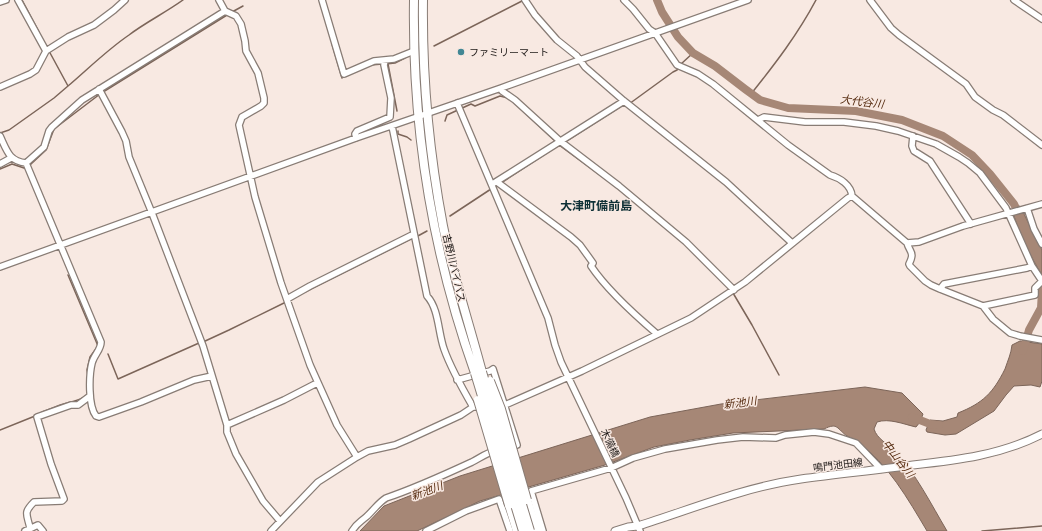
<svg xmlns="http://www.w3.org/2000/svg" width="1042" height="531" font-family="Raleway,'Noto Sans JP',sans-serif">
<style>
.water{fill:#a68776;stroke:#7c6559}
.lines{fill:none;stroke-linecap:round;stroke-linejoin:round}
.stream{stroke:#7c6559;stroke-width:1.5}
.river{stroke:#a68776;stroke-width:8}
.minor-casing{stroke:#887c75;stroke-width:8}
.major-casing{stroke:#887c75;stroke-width:9}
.highway-casing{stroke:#887c75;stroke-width:10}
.minor{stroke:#fff;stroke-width:5.5}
.major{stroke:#fff;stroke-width:7}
.highway{stroke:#fff;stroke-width:8}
.highway-bridge-casing{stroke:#887c75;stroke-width:10;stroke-linecap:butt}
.highway-bridge{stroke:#fff;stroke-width:8}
.poi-dot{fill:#428794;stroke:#f8e9e2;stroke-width:1.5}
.labels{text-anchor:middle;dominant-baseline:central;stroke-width:3;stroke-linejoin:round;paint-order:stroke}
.poi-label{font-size:10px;fill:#1b1614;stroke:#f8e9e2;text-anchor:start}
.street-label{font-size:10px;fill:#1b1614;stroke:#f8e9e2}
.water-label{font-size:11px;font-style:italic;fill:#54290d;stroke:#f8e9e2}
.quarter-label{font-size:12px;font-weight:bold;fill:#0e3036;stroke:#f8e9e2}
</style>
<rect width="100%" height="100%" fill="#f8e9e2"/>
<path class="water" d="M1020,206l22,44v25c-13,-21 -24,-43 -30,-66z
M1020,341l22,3v37l-2,6 -9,-2 -17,1 -8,9 -12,16 -38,23 -11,1 -18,-3 -1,-2 4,-10 13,1 14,-4 1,-4c25,-10 35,-20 47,-44 3,-9 6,-15 7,-24z
M865,387l37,6 21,21 -3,8 -4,5c-13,-3 -27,-9 -39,-5l-3,7c3,10 14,15 21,22 21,23 36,53 52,80h-20c-19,-32 -39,-67 -69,-89 -4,-3 -8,-4 -11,-6 -10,-7 -9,-14 -23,-7l-91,4 -43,7 -36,7 -49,18 -125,36 -63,30h-57l24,-25 76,-30 190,-59 71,-13z"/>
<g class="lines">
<path class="stream" d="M22,0l17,32
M232,12l11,-6
M332,44l10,34 3,-2
M434,46l88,-45
M49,51l19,35c20,-17 39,-36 61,-51 17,-13 36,-22 54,-35
M386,64l9,-1 10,-5
M388,64l9,47
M681,64l12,-11
M370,65l13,-1
M103,92l124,-77
M751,94c24,-30 47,-60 65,-94
M511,100l44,41
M629,104l44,-32 4,-2 2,-3
M445,121l2,-6 24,-11 4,2 25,-10 8,2
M398,131v3l9,3 4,3
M0,133l9,-3 45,-32 14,-12
M565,142l58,-37 3,1
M0,169l12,-5 12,4 7,-4 15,-14 8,-21 46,-35
M501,183l58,-38 49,36
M450,216l41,-27
M416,237l11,-6
M68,275l30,71 -8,11 -3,13 1,6
M305,292l108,-54
M733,293l19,32 27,50
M203,342l26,-12 57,-28
M108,354l10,25 81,-36
M42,412c8,-3 17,-7 25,-9 10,-3 12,-2 21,-9
M0,430l35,-14
M982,531l60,-5"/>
<path class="river" d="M657,0l5,12 16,25 15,16 22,13 30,23 15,11 28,8 68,3 46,9 41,16 29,19 18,19 24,30 6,13
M1023,351l6,-21 12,-22 1,-17
M912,417l18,7 9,1"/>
<g class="minor-casing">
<path id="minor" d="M18,0l28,51
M219,0l6,11 11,5 5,8 4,17 1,10 12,22 6,25v5l-3,3 -19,11 -3,8 16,72 26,86 29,82 27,60 20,32
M322,0l22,74 30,-13 20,-2 20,-8
M525,0l10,15 22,25 20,16 8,11 39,34 102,81 66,61
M624,0l9,9 16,20 6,4 22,32 21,9 15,10 75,61 42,30c10,3 21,10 22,21
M870,0l21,28 8,7 67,49 9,13 18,13 10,5 39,30
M1014,0l28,19
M0,2l6,-2
M0,87l30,-13 6,-4 10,-19 22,-14 26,-12 20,-15 11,-10
M501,88l1,3 13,9 45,41 59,45 67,56 48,48
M99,89l23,43 4,9 3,16 23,56 51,133 24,79v7l9,22 27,47 17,20
M457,103l91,215 7,27 6,17 65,136 14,33
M758,120l6,-3 41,5h39l32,4 22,5 38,13 23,13 9,6 12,10 26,35 26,58 10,15 -7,7v7l-52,11
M392,126l35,170c12,13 11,36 17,53 7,20 18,39 29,58
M0,136c7,15 9,25 26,27l75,179c0,8 -7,13 -9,21 -3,12 -4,43 4,53l3,1 42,-15 53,-22 18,-4
M913,136l-1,10 2,5 16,10 41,63
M356,138l-1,-4 2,-3 33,-14 1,-19 -7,-33 1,-4
M26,163l18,-16 5,-16 3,-4 30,-27 143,-89
M0,164l11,-6
M497,182l74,55 9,8 13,18 -2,3c16,24 45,50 66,68
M494,183l130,-82
M1027,208l7,21 8,15
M907,243c3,10 8,9 2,21l1,2 15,15 6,4 9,4 43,17 10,13 17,14 10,3 22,4
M0,267l356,-129 145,-50 247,-88
M940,289l4,-5 83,-16 5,-2
M287,299l23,-13 104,-52
M457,380l33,-9 3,-2 24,76 -8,2
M496,406l9,-1 77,-34 109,-53 54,-36 103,-84 4,-2 55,47 12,-1 44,-16 79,-22
M227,425l57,-25 33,-17
M30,528c-3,-14 -7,-15 4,-26l28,-1 2,-2 -13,-35 -14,-47 34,-12h7l12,-9
M25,531l13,-6 5,6
M271,531l47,-49 39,-25 11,-6 27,-6 14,-6 52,-24 12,-8h11
M352,531c5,-8 7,-8 14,-14 7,-6 12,-14 20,-19 30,-10 58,-23 86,-36 8,-4 14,-9 23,-11
M426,531l40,-20 33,-12 11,32
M543,531l-12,-40 80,-23 22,-10 32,-9 52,-9 26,-3 33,1 9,-3 29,-3 15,2 27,9 25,26"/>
</g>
<g class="major-casing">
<path id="major" d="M615,531l13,-4 10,-1c54,-17 107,-39 163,-47 37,-5 75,-9 112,-14 45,-5 88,-10 129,-31"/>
</g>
<g class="highway-casing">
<path id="highway" d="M414,0c-2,129 18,252 61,373
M423,0c-1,75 6,152 20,226 10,49 26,97 39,146
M527,500l10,31
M509,505l8,26"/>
</g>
<use href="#minor" class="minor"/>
<use href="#major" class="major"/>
<use href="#highway" class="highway"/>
<g class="highway-bridge-casing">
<path id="highway-bridge" d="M482,372l48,159
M475,373l48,158
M490,381l11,28 26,91
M478,400l31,105"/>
</g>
<use href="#highway-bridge" class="highway-bridge"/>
</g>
<circle class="poi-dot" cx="461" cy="52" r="4"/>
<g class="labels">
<g class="poi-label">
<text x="469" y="52">ファミリーマート</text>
</g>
<g class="street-label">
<text transform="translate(454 268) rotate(77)">吉野川バイパス</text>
<text transform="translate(610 443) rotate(65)">木備橋</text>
<text transform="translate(838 465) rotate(-7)">鳴門池田線</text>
</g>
<g class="water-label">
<text transform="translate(862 102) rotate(7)">大代谷川</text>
<text transform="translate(740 403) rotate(-7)">新池川</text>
<text transform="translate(898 459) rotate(52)">中山谷川</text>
<text transform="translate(427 491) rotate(-20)">新池川</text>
</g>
<g class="quarter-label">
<text x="596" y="206">大津町備前島</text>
</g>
</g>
</svg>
